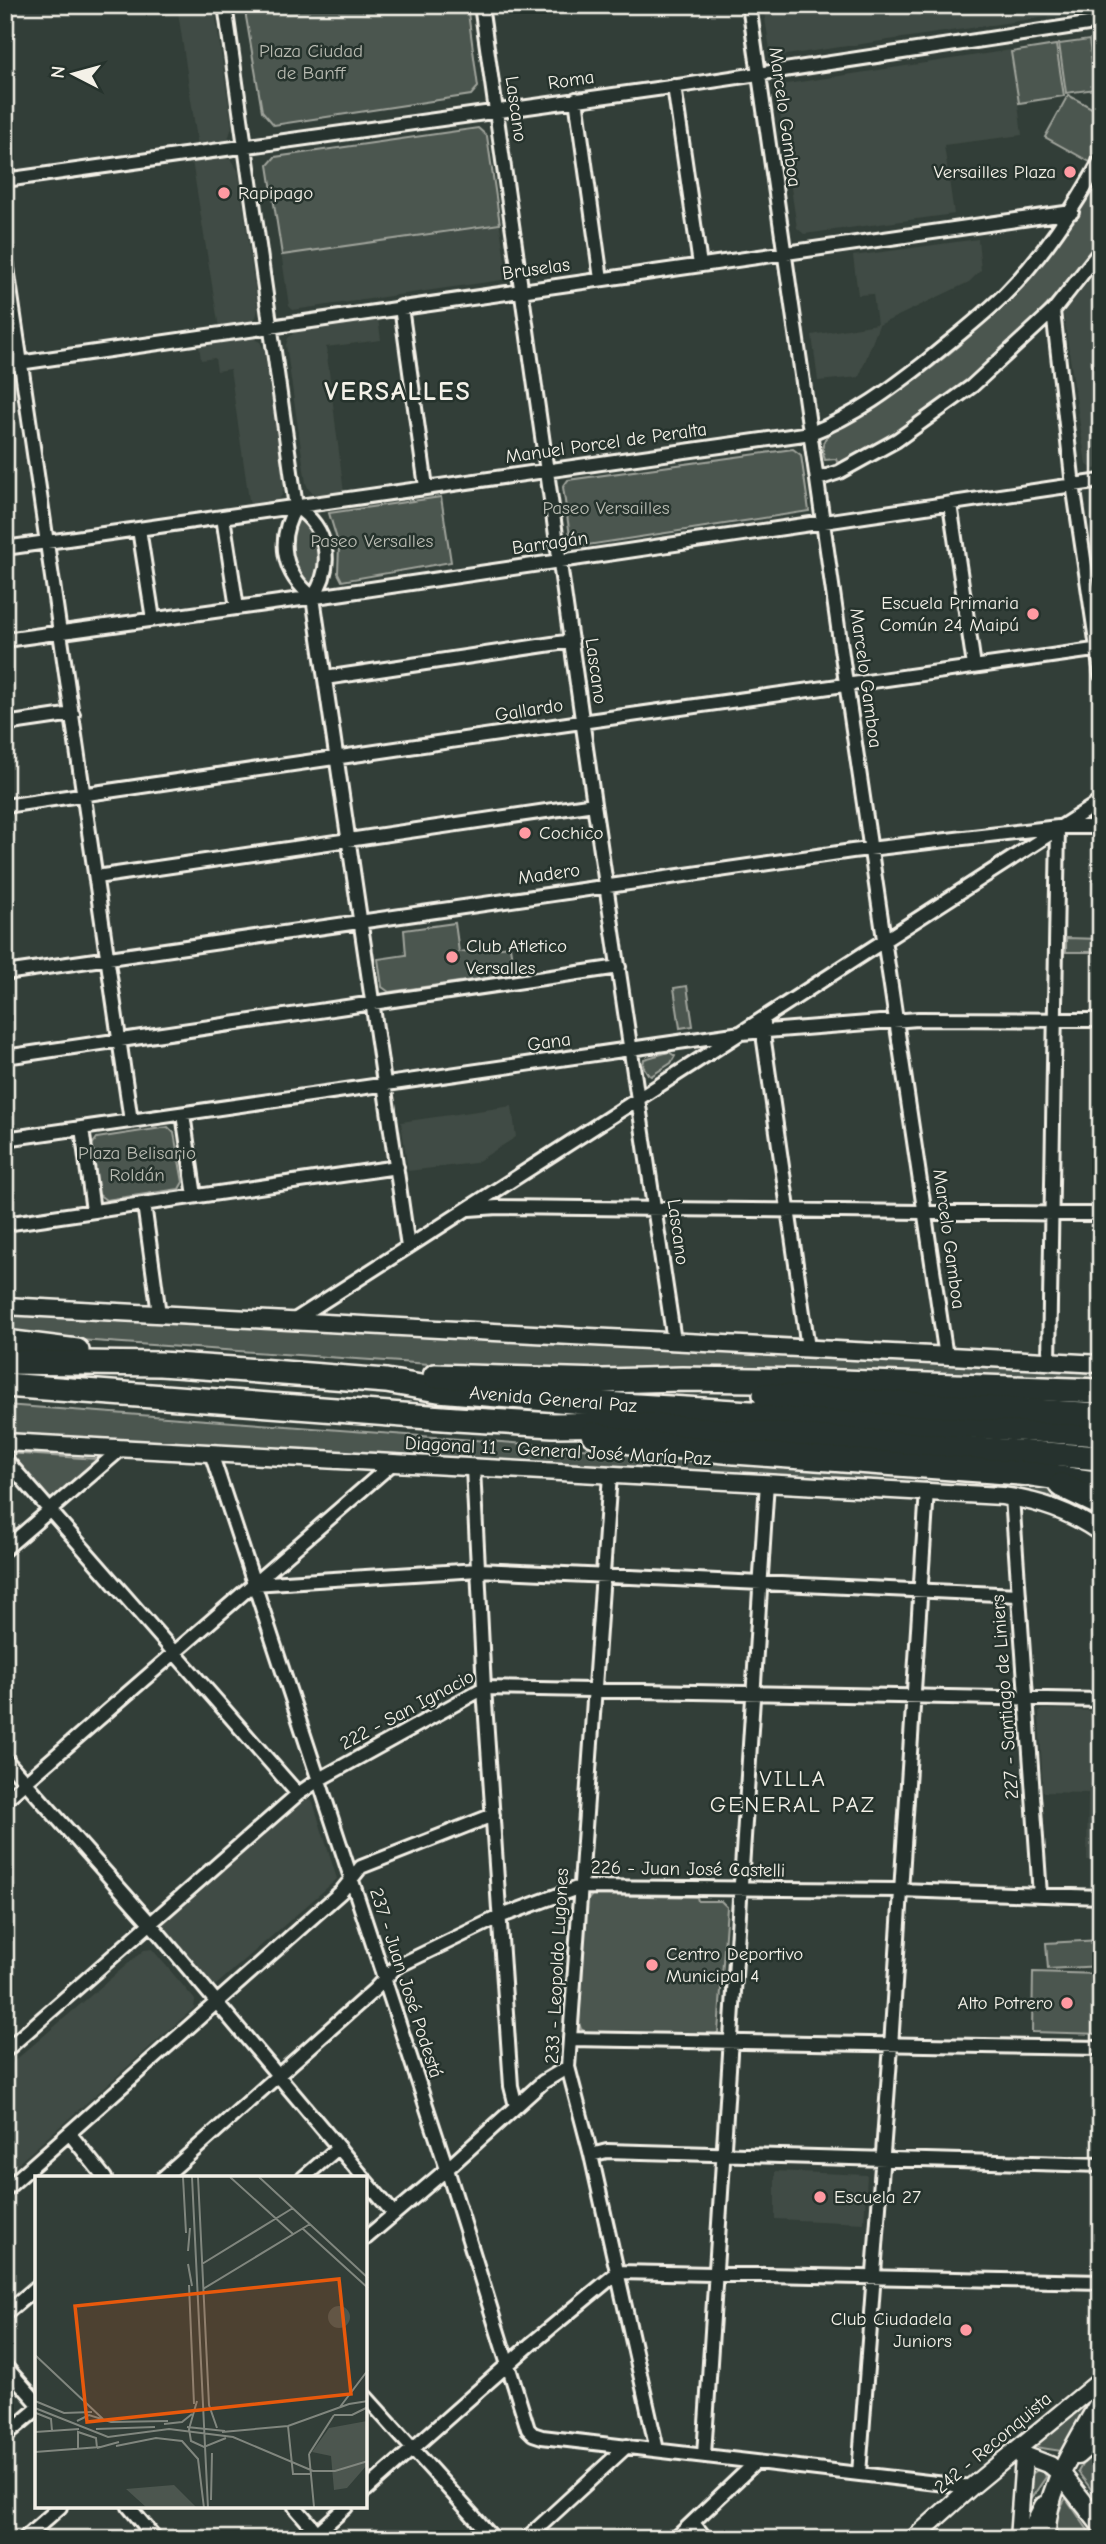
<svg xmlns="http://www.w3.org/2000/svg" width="1106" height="2544" font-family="'Comic Neue',sans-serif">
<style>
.built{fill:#404b44}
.green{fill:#4c564f;stroke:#a0a49c;stroke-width:2}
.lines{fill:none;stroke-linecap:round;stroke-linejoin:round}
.minor-casing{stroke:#f4f1e8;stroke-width:18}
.tertiary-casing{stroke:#f4f1e8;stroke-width:21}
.secondary-casing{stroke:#f4f1e8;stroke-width:23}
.motorway-casing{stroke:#f4f1e8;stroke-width:28}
.minor{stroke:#26332d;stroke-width:12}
.tertiary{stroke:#26332d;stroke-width:16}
.secondary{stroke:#26332d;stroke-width:18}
.motorway{stroke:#26332d;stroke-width:23}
.poi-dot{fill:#ff9aa2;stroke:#26332d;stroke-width:2.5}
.labels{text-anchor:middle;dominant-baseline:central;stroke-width:5;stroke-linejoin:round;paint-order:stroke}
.park-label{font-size:19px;fill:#b9bbb2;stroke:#26332d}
.street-label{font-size:19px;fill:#f4f1e8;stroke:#26332d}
.poi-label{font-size:19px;fill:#f4f1e8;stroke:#26332d;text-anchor:start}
.quarter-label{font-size:23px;letter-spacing:2px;fill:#f4f1e8;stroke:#26332d}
.district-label{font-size:26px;font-weight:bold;letter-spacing:2px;fill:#f4f1e8;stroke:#26332d}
.inset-road{fill:none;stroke:#80867e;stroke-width:2}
.view{fill:#e8590c;fill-opacity:0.15;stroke:#e8590c;stroke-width:3.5}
.inset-edge{fill:none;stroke:#f4f1e8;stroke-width:3.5}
</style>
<rect width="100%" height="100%" fill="#323e38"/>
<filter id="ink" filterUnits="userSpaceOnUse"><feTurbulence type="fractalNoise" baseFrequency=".0143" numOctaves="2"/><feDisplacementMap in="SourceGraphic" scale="14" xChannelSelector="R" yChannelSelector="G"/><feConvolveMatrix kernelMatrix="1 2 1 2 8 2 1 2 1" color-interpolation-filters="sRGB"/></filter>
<g filter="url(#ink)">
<path class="built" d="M177,5h37l18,122 -4,12 -8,5 -22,3z
M763,5h310l2,3 -1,5 -295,43 -9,-6z
M1011,50l11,85 -78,10 10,69 -150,20 -7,-6 -20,-134 3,-9z
M478,128l9,8 20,139 -5,5 -209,30 -4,-4 -21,-141 7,-8z
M220,157l10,2 8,11 20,140 -2,7 -9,7 -28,4 -27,-167z
M978,239l3,31 -12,12 -90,43 -20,52 -41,4 -6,-46 65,-11 -4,-30 -15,1 -5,-39z
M1101,266v202l-8,1 -7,-5 -23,-152z
M378,318l3,22 -55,7 18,146 -26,3 -9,-6 -3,-7 -20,-138 2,-7 11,-9z
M250,337l10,5 4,8 20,136 -2,9 -5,6 -27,6 -20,-138 -13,2 -2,-13 -14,2 -2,-16z
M512,1106l4,31 -41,26 -67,8 -7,-49z
M1043,1709l58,2v149h-14l1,-67 -45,-1 -4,-79z
M306,1798l7,4 24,77 -121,106 -5,-2 -47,-56v-5z
M152,1949l43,51 -1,8 -189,167v-106l139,-119z
M775,2171l92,4 -3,48 -89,-4z"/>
<path class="green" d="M244,5h223l11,82 -7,8 -197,30 -12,-14z
M1089,40l7,49 -30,4 -7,-49z
M1056,45l8,51 -45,7 -8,-51z
M1068,95l33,18v30l-11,19 -45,-25z
M478,128l9,8 13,88 -218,31 -14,-90 7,-8z
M1101,176c0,13 3,54 -1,64 -6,14 -20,27 -30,38 -62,77 -143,143 -232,187l-2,-6 -11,1c-2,-7 -4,-14 0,-21 6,-10 62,-40 76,-49 82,-57 150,-129 200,-214z
M793,449l8,6 8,56 -228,35 -10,-3 -8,-56 5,-7z
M441,497l10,65 -109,19 -4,-8 1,-27 -10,-33z
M298,518h6c12,21 27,47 7,68l-10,-4 -12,-33 5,-28z
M455,923l4,29 51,-6 4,28 -125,18 -7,-5 -4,-28 28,-4 -2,-25z
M1066,938l35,1v13h-35z
M687,986l6,40 -13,2 -6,-40z
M669,1052l6,4 -4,7 -20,13 -3,-2 -5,-8 1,-7z
M168,1127l6,6 9,49 -4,7 -73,11 -8,-6 -6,-49 5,-7z
M5,1312l1096,60v38l-1051,-72 -45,-6z
M5,1405l1006,75 55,12 35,18v17l-64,-32 -16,-4 -98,-3 -918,-51z
M7,1453l91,6 -49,42z
M592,1895l105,2 1,4h23l6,6 -9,125 -3,3 -127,-2 -7,-4 -2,-6 7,-121z
M1101,1940v26l-53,3 -2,-26z
M1033,1972l68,2v60l-69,-2z
M1089,2398v5l-28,48 -26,-4 -2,-3z
M1101,2441v61l-23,-30 10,-18z
M1038,2470l6,2 2,5 -18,26 2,-28z
M1066,2498l28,41h-38c-1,-16 1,-27 10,-41z"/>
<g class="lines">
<g class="minor-casing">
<path id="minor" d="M225,5l71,502c-20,33 -13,67 17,90
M481,5l113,799 80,537
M749,5l96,671 101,681
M674,86l26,179
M576,99l25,180
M5,180l680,-95 416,-63
M5,254l126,867
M401,307l25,180
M1053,311l19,166 29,198
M5,365l1067,-153
M818,479l21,-7 58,-32 75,-54 81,-75 48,-61
M950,504l24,162
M296,507c32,21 39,58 17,90
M223,517l14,91
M139,529l14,90
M5,548l806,-115c44,-17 80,-44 117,-73 26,-22 53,-42 77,-66 39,-39 69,-86 96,-134
M313,597l95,650
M5,640l332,-46 764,-113
M325,678l247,-37
M5,724l68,-10
M5,806l569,-83 527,-74
M96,877l498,-73
M5,973l847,-122 206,-24h43
M764,1023v18l44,307
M5,1057l614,-90
M183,1114l12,82
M82,1128l11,83
M5,1139l736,-106 177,-14 183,1
M144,1204l15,110
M469,1209l29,-2 603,7
M5,1224l392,-57
M293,1321l808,-520
M1049,1362l9,-535
M211,1453l236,716 81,260 5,5 9,3 429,50
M5,1459l293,335
M473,1468l11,220 27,398 5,20
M610,1475l-42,592 23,88 66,295
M1012,1497l28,398
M5,1549l116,-100
M253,1584l225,-14 541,25
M5,1759l146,165 213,254
M5,1800l388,-337
M570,2039l531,9
M5,2051l293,-257 22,-15 164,-91 617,12
M70,2134l35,44
M591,2155l16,-4 494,14
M163,2178l211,-188 22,-23 103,-50 81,-30 320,3 201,7
M303,2178l35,-30
M366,2181l28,33
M5,2190l336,-298 20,-25 132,-52
M366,2238l81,-69 96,-87 25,-15
M5,2314l32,-27
M5,2366l32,36
M366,2397l128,142
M5,2436l32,-27
M704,2455l63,-973
M859,2474l32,-428 36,-556
M366,2490l165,-146 87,-72 483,10
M129,2507l27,32
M295,2507l27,31
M693,2523l13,16
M24,2539l36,-32
M310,2539l36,-32
M526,2539l101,-93
M675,2539l81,-77"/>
</g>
<g class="tertiary-casing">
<path id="tertiary" d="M5,1306l1096,58
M5,1442l997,54c37,5 68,15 99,37
M1016,2452l34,13 11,9
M913,2539l58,-52 130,-107
M1018,2539l6,-82"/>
</g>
<g class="secondary-casing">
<path id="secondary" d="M1077,2455l24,-21
M1061,2474l40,51
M1027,2539l17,-33
M1046,2539c-2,-51 32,-96 55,-139"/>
</g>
<g class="motorway-casing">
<g id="motorway">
<path d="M5,1342l72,9"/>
<path id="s1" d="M5,1362l155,2 72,5 154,12 52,9 182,15 481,29"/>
<path d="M435,1376l168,5 79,-2 132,2 287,10"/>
<path d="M5,1385l451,34 97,6 79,-1 469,34"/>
<path d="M765,1395l336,20"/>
<path d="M593,1434l38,8 104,10 297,22 69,10"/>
<path d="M1061,1485l40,19"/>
</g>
</g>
<use href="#minor" class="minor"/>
<use href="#tertiary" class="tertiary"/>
<use href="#secondary" class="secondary"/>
<use href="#motorway" class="motorway"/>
</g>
</g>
<g class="poi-dot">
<circle cx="1070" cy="172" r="7"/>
<circle cx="224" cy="193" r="7"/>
<circle cx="1033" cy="614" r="7"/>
<circle cx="525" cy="833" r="7"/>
<circle cx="452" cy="957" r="7"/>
<circle cx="652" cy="1965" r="7"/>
<circle cx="1067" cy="2003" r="7"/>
<circle cx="820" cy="2197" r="7"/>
<circle cx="966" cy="2330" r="7"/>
</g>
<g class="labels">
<g class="park-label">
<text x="311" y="51">Plaza Ciudad<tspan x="311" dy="22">de Banff</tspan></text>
<text x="606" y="508">Paseo Versailles</text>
<text x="372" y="541">Paseo Versalles</text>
<text x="137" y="1153">Plaza Belisario<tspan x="137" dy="22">Roldán</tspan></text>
</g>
<g class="street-label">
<text transform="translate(571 80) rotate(-8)">Roma</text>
<text transform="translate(516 109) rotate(82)">Lascano</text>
<text transform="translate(785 117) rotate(82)">Marcelo Gamboa</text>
<text transform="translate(536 269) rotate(-8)">Bruselas</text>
<text transform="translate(606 443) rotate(-8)">Manuel Porcel de Peralta</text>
<text transform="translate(550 543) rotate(-8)">Barragán</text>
<text transform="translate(596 671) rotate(82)">Lascano</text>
<text transform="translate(866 678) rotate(82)">Marcelo Gamboa</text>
<text transform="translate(529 710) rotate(-9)">Gallardo</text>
<text transform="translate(549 874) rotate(-8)">Madero</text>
<text transform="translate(549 1042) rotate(-8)">Gana</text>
<text transform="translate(678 1232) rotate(82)">Lascano</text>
<text transform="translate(949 1239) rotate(82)">Marcelo Gamboa</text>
<text stroke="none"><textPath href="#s1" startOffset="550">Avenida General Paz</textPath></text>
<text transform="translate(558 1451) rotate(3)">Diagonal 11 - General José María Paz</text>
<text transform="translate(1005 1697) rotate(-94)">227 - Santiago de Liniers</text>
<text transform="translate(407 1710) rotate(-28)">222 - San Ignacio</text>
<text transform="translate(688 1869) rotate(1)">226 - Juan José Castelli</text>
<text transform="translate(557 1966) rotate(-87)">233 - Leopoldo Lugones</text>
<text transform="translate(406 1983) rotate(72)">237 - Juan José Podestá</text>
<text transform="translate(993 2443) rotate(-40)">242 - Reconquista</text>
</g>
<g class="poi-label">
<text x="1056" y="172" text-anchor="end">Versailles Plaza</text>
<text x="238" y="193">Rapipago</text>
<text x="1019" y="603" text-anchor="end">Escuela Primaria<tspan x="1019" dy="22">Común 24 Maipú</tspan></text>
<text x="539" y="833">Cochico</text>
<text x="466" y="946">Club Atletico<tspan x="466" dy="22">Versalles</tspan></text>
<text x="666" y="1954">Centro Deportivo<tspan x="666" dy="22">Municipal 4</tspan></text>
<text x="1053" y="2003" text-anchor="end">Alto Potrero</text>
<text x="834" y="2197">Escuela 27</text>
<text x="952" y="2319" text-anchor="end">Club Ciudadela<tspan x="952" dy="22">Juniors</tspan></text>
</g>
<g class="quarter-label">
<text x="793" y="1778">VILLA<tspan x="793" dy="26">GENERAL PAZ</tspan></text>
</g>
<g class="district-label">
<text x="398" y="392">VERSALLES</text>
</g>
</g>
<g transform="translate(35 2176)">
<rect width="332" height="332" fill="#323e38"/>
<path d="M293 141a11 11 0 1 1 22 0a11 11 0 1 1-22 0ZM332,245v44l-20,23 -13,2 -3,-34 -19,-4 17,-24zM139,309l23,23h-50l-21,-19z" fill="#4c564f"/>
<path class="inset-road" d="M148,1l3,56M157,1l16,331M163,1l11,228 8,23M195,1l63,57M224,1l109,101M267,52l66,60M153,75l2,-23M153,88l4,22M167,88l91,-56M154,109l5,119M168,113l107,-65M0,179l68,64M0,225l29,12 28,-1M162,225l-8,28 2,12 13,6 22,-9M305,231l28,-37M0,232l73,29 61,-8 64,8 80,34h22l33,-10M1,237l15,6 1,12M299,239h18l16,-8M42,245l12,-6 22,7 57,-1M129,248l18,-2 10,-8M253,250l5,48h18M152,251l38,4M61,253l59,-2M0,256l44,-3M187,256l66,-6 61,-22 19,-3M81,270l40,-8 26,3 16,18 6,49M62,272l22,-6M43,273v-17l18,6 1,10M0,276l65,-5M274,278l5,53M274,278l25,-39M176,324l1,-47"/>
<path class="view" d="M304,103l12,115 -264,28 -12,-116z"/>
<rect width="332" height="332" class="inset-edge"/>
</g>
<rect width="1106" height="2544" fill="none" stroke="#26332d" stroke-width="28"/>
<rect x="14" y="14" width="1078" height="2516" fill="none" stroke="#f4f1e8" stroke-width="2.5" filter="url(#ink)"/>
<g transform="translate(74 74) rotate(276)" stroke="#26332d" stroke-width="5" paint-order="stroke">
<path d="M0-5L12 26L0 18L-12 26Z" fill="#f4f1e8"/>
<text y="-10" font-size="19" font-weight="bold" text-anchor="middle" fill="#f4f1e8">N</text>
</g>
</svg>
